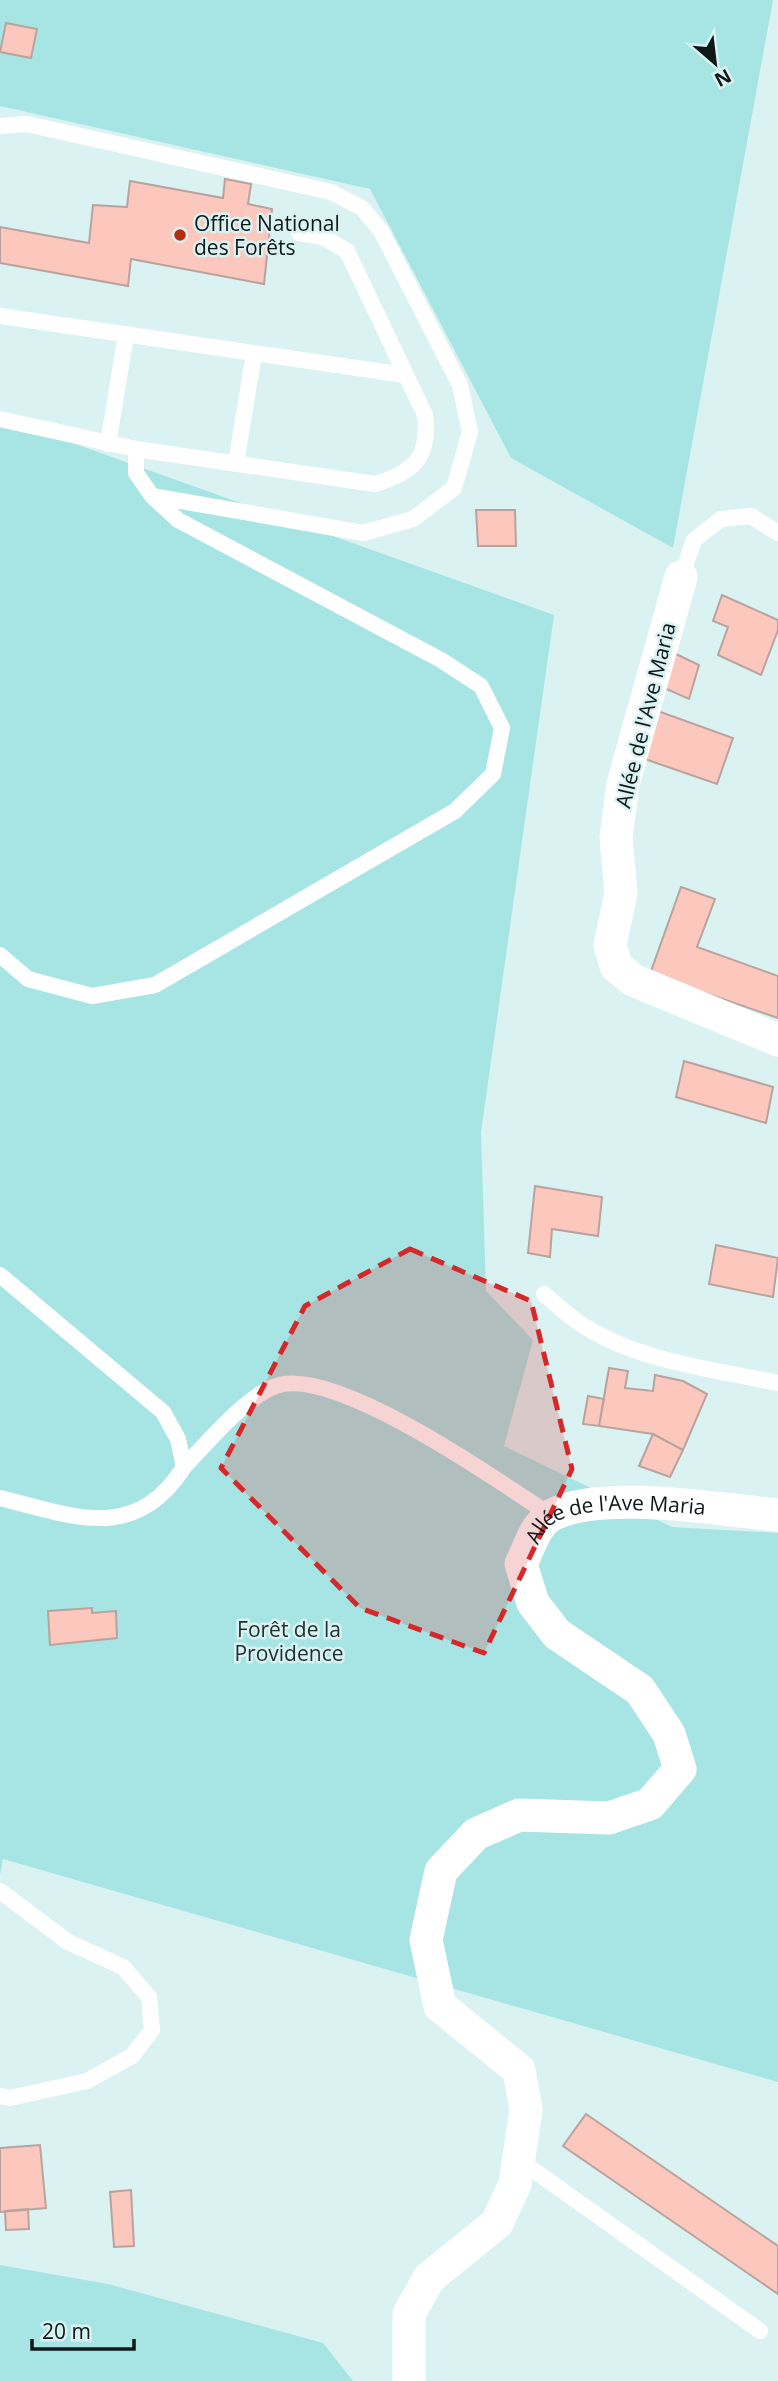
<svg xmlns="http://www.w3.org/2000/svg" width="778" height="2381" font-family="'Open Sans',sans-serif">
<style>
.green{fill:#a7e5e4}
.building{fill:#fcc7bc;stroke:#b8a39e;stroke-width:2}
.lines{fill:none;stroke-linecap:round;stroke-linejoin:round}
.service{stroke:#fff;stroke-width:16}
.minor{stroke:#fff;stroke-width:33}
.marked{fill:#d62828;fill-opacity:0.2;stroke:#d62828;stroke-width:5;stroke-dasharray:14 9;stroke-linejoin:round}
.poi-dot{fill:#b72b11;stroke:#daf3f2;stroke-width:2.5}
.labels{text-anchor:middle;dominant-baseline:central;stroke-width:5;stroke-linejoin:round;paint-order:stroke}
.poi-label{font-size:21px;fill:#0f1818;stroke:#daf3f2;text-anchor:start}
.street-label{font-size:21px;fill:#0f1818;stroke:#daf3f2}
.park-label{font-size:21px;fill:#1b302f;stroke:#daf3f2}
</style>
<rect width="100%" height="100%" fill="#daf3f2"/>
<path class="green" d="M0,0h773l-100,548 -162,-90 -141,-269 -370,-83z
M0,417l554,198 -73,517 5,159 47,49 -29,106 168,81 106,6v549l-775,-223 -3,16z
M0,2265l108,19 215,59 30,38h-353z"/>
<path class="building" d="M6,23l31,6 -6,29 -31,-6z
M225,179l26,5 -3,20 24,5 -8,75 -133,-25 -3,27 -128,-23v-36l89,16 4,-38 34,2 3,-26 93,17z
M476,510h39l1,36h-38z
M722,595l56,25v10l-17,45 -43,-20 10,-28 -15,-6z
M674,653l25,12 -10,34 -25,-11z
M655,710l78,28 -16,46 -78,-27z
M681,887l34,12 -18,48 81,29v42l-128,-44z
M684,1061l89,26 -7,36 -90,-26z
M535,1186l67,11 -4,39 -46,-7 -2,28 -22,-4z
M716,1245l62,13 -5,39 -64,-13z
M609,1368l19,3 -3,17 28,3 2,-16 28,6 24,13 -24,56 -30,-16 -54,-8z
M588,1396l16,3 -5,27 -16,-2z
M653,1434l30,16 -13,27 -31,-11z
M92,1608v5l24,-2 1,27 -67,7 -2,-34z
M586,2114l192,132v48l-215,-148z
M40,2145l6,63 -46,4v-64z
M131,2190l3,56 -20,1 -4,-55z
M28,2209l1,20 -23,1 -1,-19z"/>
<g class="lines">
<path class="service" d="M0,126l27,-2 304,68 31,16 19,23 79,154 10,47 -16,56 -41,31 -50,14 -211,-37
M0,316l405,59
M0,419l136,30 239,35c39,-12 55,-26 50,-69l-78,-164 -24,-14 -24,-4
M108,444l18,-109
M236,463l18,-109
M681,577l13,-37 27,-21 30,-3 27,17
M0,955l28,24 64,17 63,-11 300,-174 38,-37 9,-46 -21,-42 -40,-26 -263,-140 -26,-24 -16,-23v-24
M0,1275l163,137 15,27 6,28c-49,77 -111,49 -184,31
M544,1294c11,9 22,20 34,28 56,39 134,47 200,61
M184,1467c23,-24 61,-70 92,-81 58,-21 223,95 274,129
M0,1891l68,51 55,25 26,30 3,33 -20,26 -45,25 -77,17 -10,-2
M518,2159l242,172"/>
<g class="minor">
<path d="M681,577l-58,207 -7,53 5,56 -11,52 6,21 17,14 145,60"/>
<path id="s1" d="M409,2381v-67l20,-36 68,-55 18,-39 11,-74 -7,-40 -79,-64 -14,-66 15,-69 35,-37 43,-19 90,3 41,-14 30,-35 -11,-35 -29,-44 -83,-56 -24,-31 -12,-39c8,-16 14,-40 31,-49 50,-26 169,-5 226,0"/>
</g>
</g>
<path class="marked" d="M410,1249l121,52 41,168 -88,184 -124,-45 -139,-140 84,-162z"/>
<circle class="poi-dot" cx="180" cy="235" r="7"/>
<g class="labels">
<g class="poi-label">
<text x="194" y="223">Office National<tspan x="194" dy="24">des Forêts</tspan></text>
</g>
<g class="street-label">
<text transform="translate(645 715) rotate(-76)">Allée de l'Ave Maria</text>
<text stroke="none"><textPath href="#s1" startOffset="1260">Allée de l'Ave Maria</textPath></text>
</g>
<g class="park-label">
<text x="289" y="1629">Forêt de la<tspan x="289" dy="24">Providence</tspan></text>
</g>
</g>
<g transform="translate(715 63) rotate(152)" stroke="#daf3f2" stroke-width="5" paint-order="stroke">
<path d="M0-5L12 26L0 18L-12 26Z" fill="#0f1818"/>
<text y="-10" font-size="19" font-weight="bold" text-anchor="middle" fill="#0f1818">N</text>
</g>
<path d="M32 2339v10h102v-10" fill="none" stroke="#0f1818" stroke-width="3.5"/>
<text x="42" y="2339" font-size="21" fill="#0f1818" stroke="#daf3f2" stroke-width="5" paint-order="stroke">20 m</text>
</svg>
